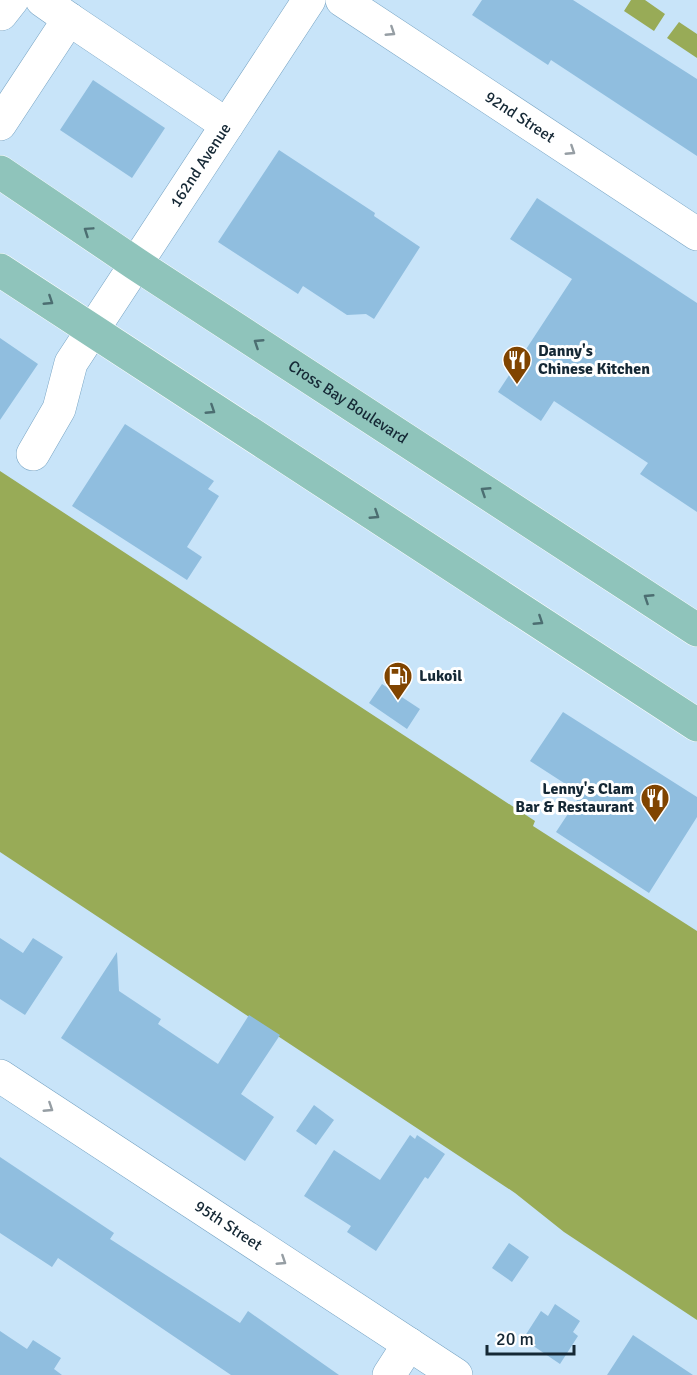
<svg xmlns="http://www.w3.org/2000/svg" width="697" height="1375" font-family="Signika,sans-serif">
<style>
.water{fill:#98ab57}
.building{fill:#90bedf}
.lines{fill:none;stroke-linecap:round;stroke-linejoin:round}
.minor-casing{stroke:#76a3c3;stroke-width:34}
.major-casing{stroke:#fff;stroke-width:34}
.minor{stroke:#fff;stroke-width:33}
.major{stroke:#8fc4bb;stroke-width:33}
.oneway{stroke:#969ea4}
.oneway2{stroke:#4c6e71}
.labels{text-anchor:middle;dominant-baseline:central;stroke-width:6;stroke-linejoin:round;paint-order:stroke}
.street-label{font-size:16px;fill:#152835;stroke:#fff}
.poi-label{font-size:16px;font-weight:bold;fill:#152835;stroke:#fff;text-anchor:start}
</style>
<rect width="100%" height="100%" fill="#c8e4f9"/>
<path class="water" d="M631,0h14l20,14 -11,17 -30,-20z
M679,22l18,12v24l-30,-20z
M0,471l535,350 -2,5 164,105v389l-133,-88 -49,-39 -515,-341z"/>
<path class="building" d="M482,0h91l124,79v77l-146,-96 -3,5 -76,-50z
M93,80l72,48 -33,50 -72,-48z
M279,150l96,63 -1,3 46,31 -46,72 -8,-5 -19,1 -44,-29 -5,8 -80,-52z
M537,198l160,105v209l-57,-38 8,-11 -94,-62 -13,20 -43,-29 74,-113 -62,-40z
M0,338l38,26 -38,56z
M125,424l89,57 -6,8 11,7 -32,51 15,10 -15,23 -115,-74z
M382,684l38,25 -13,20 -38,-26z
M563,712l134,85v20l-48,76 -93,-61 25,-38 -51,-33z
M0,938l23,15 10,-15 30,19 -38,58 -25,-16z
M117,952l2,39 42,28 -3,5 60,40 31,-49 31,20 -39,59 33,23 -29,44 -184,-123z
M314,1105l20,15 -18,25 -20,-14z
M410,1135l5,4 2,-4 28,19 -17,25 -3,-2 -49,74 -29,-19 4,-6 -47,-30 30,-46 46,30z
M0,1157l114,76 -4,6 90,58 40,26 8,-12 91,64h-108l-173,-117 -6,9 -52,-34z
M509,1243l20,14 -17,25 -20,-14z
M555,1304l25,17 -7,11 5,4 -18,28 -37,-25 18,-28 7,5z
M0,1331l27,18 6,-9 28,18 -7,11 8,6h-62z
M633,1335l60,40h-86z"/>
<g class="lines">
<g class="minor-casing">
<g id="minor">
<path d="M42,0l27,19"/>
<path id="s1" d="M342,0l355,234"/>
<path d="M1,14l11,-14"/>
<path d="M0,124l69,-105 158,106"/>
<path id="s2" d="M33,454l26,-45 12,-46 238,-363"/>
<path id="s3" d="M0,1076l456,299"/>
<path d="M389,1375l20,-31"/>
</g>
</g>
<g class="major-casing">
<g id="major">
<path id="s4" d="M0,172l136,92 561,366"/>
<path d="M0,270l697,455"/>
</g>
</g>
<use href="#minor" class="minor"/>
<use href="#major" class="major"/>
</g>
<defs><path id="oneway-chevron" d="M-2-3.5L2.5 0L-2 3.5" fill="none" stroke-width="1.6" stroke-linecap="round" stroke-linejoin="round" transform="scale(1.5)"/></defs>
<g class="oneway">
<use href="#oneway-chevron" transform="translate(391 32) rotate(33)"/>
<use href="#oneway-chevron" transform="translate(571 151) rotate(33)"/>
<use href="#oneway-chevron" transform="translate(49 1108) rotate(33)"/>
<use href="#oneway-chevron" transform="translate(282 1261) rotate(33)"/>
</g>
<g class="oneway2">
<use href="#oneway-chevron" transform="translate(88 231) rotate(-146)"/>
<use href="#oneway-chevron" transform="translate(49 301) rotate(33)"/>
<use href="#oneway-chevron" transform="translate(258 343) rotate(-147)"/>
<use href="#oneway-chevron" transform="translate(211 410) rotate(33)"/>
<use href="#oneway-chevron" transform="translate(485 491) rotate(-147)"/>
<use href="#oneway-chevron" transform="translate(375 515) rotate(33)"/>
<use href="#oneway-chevron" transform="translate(648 598) rotate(-147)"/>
<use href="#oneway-chevron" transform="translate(539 621) rotate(33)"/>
</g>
<defs>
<g id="restaurant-pin" transform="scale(1.5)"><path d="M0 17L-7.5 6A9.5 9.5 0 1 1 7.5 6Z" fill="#804400" stroke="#fff"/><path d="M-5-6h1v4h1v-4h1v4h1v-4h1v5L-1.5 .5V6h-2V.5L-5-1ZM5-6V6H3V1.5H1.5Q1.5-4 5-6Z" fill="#fff"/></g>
<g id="fuel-pin" transform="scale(1.5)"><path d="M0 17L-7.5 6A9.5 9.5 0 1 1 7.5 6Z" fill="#804400" stroke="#fff"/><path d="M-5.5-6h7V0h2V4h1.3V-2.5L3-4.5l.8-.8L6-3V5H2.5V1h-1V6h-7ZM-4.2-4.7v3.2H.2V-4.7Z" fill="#fff"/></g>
</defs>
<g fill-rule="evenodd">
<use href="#restaurant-pin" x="517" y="360"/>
<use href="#fuel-pin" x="398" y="676"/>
<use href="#restaurant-pin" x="655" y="798"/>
</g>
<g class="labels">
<g class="street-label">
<text stroke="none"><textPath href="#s1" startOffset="213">92nd Street</textPath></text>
<text stroke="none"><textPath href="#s2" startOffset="336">162nd Avenue</textPath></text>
<text stroke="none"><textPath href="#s4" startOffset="417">Cross Bay Boulevard</textPath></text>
<text stroke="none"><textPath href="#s3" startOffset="273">95th Street</textPath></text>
</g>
<g class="poi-label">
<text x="538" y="351">Danny's<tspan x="538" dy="18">Chinese Kitchen</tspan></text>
<text x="419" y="676">Lukoil</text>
<text x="634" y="789" text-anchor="end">Lenny's Clam<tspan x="634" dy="18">Bar &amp; Restaurant</tspan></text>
</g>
</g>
<path d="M487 1345v9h87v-9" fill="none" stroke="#152835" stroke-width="3"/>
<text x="496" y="1345" font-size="18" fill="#152835" stroke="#ffffff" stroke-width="4.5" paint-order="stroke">20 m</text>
</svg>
